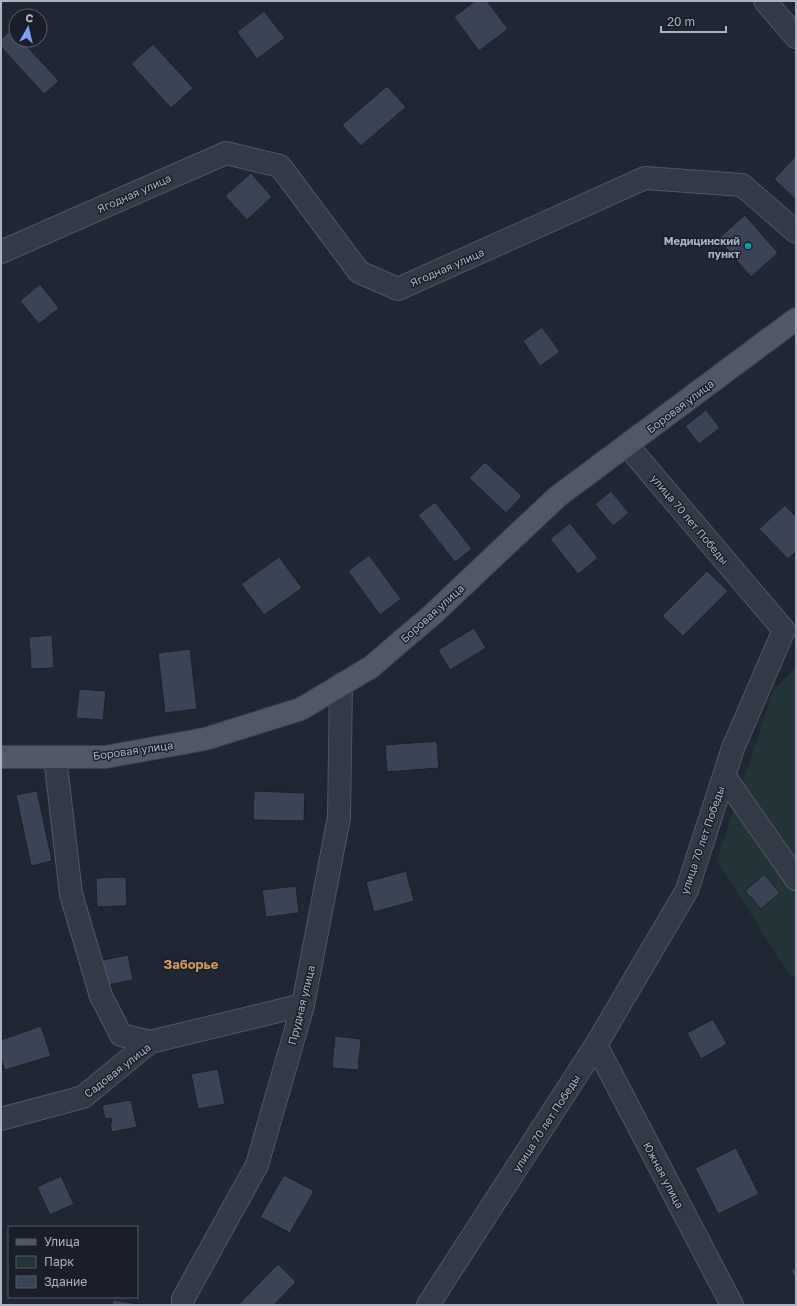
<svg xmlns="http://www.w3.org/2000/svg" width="797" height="1306" font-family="'Golos Text',sans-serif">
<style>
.green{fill:#223437}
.building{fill:#3b4456;stroke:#1a202c}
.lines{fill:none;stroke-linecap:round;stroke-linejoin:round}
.minor-casing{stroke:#505664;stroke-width:24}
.major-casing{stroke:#3c4250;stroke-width:24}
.minor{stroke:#333946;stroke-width:22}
.major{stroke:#515766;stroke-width:22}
.culture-dot{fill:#0f9aa8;stroke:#191e2a;stroke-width:1.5}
.labels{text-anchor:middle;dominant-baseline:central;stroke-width:3;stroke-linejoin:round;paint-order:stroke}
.street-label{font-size:11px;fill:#adb3c3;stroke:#191e2a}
.poi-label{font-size:11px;font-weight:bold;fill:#adb3c3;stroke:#191e2a;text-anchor:end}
.quarter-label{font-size:13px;font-weight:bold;fill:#d09a5a;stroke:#191e2a}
</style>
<rect width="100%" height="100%" fill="#1f2735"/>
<path class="green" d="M796,667v311l-6,-2 -73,-116 57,-171z"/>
<path class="building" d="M475,1h12l21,28 -29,22 -25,-34z
M264,11l21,27 -28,21 -20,-27z
M12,29l4,5v6h5l38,41 -15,13 -43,-47v-8z
M153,44l40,44 -22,20 -40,-44z
M387,86l19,21 -45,39 -19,-21z
M796,156v44l-22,-21z
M251,173l21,24 -25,23 -22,-24z
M745,215l33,38 -27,24 -33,-38z
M40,284l19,24 -20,16 -19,-23z
M542,327l18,25 -20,14 -17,-25z
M706,410l14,18 -21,16 -14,-18z
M485,462l37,34 -16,17 -37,-35z
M611,491l18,22 -16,13 -18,-22z
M435,502l37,47 -17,13 -37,-47z
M785,505l11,12v34l-8,8 -29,-30z
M570,523l28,35 -20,16 -28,-35z
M369,555l32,44 -21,16 -32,-44z
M279,557l23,31 -38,27 -23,-31z
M707,571l21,20 -45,45 -21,-20z
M474,628l12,20 -36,22 -12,-20z
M52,635l2,33 -23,1 -2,-32z
M190,649l7,60 -32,4 -7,-60z
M79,689l27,2 -3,29 -27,-2z
M437,741l2,27 -52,4 -2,-27z
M37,791l15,70 -21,5 -15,-71z
M254,791l51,2 -1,28 -51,-1z
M406,871l8,30 -40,11 -8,-30z
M764,874l16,19 -19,16 -16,-18z
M126,877l1,29 -30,1 -1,-29z
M296,886l3,27 -33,4 -4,-27z
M128,955l5,25 -26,5 -5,-25z
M713,1019l14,25 -26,15 -14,-26z
M41,1026l10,30 -46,14 -4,-12v-18z
M335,1036l26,3 -3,31 -26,-2z
M218,1069l7,35 -27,5 -7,-35z
M131,1100l6,27 -25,5 -2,-9h2l-1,-5 -6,1 -3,-14z
M736,1148l23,46 -41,20 -23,-46z
M284,1175l30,16 -24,42 -30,-16z
M61,1176l13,28 -24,11 -13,-28z
M278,1264l18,18 -22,23h-36z
M796,1268v12l-5,-10z
M113,1300l25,4v1h-26z"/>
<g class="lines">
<g class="minor-casing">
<path id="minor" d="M765,1l31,36
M1,252l225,-99 54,13 79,106 39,17 247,-111 97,7 54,47
M55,757l16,137 30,102 20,39 29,7
M724,776l72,103
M596,1045l136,260
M1,1119l82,-22 67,-55 153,-37
M183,1305v-6l74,-134 46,-160 36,-188 2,-132
M428,1305l168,-260 91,-155 46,-142 51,-118 -157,-185"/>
</g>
<g class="major-casing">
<path id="major" d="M1,757h104l100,-18 96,-30 70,-42 62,-53 124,-117 239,-178"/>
</g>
<use href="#minor" class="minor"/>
<use href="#major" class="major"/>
</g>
<circle class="culture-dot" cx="748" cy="246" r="4"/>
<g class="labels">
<g class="street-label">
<text transform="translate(134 193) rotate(-24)">Ягодная улица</text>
<text transform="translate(447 267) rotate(-24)">Ягодная улица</text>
<text transform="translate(680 406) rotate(-37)">Боровая улица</text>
<text transform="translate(690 519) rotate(50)">улица 70 лет Победы</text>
<text transform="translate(432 613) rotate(-42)">Боровая улица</text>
<text transform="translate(133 750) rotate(-8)">Боровая улица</text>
<text transform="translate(702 840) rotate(-71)">улица 70 лет Победы</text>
<text transform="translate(301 1005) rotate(-76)">Прудная улица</text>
<text transform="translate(117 1070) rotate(-38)">Садовая улица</text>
<text transform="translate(546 1123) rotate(-57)">улица 70 лет Победы</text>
<text transform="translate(664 1175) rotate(62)">Южная улица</text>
</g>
<g class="poi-label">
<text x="740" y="240">Медицинский<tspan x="740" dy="13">пункт</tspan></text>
</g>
<g class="quarter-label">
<text x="191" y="964">Заборье</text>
</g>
</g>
<rect width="797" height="1306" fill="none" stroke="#adb3c3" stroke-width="4"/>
<rect x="8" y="1226" width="130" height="72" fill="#191e2a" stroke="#545a67"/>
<rect x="16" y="1239" width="20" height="6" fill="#515766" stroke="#545a67"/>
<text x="44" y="1246" font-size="12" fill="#adb3c3">Улица</text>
<rect x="16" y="1256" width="20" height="12" fill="#223437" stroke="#545a67"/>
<text x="44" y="1266" font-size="12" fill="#adb3c3">Парк</text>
<rect x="16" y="1276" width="20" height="12" fill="#3b4456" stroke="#545a67"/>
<text x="44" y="1286" font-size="12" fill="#adb3c3">Здание</text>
<g transform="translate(28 28) rotate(8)"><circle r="19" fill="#191e2a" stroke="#545a67"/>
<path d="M0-3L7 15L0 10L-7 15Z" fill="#7fa1f6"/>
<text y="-6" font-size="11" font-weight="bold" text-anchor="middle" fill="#adb3c3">С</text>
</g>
<path d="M661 26v6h65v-6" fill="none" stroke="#adb3c3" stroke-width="2"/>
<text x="667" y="26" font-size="12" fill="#adb3c3" stroke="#191e2a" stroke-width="3" paint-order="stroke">20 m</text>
</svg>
